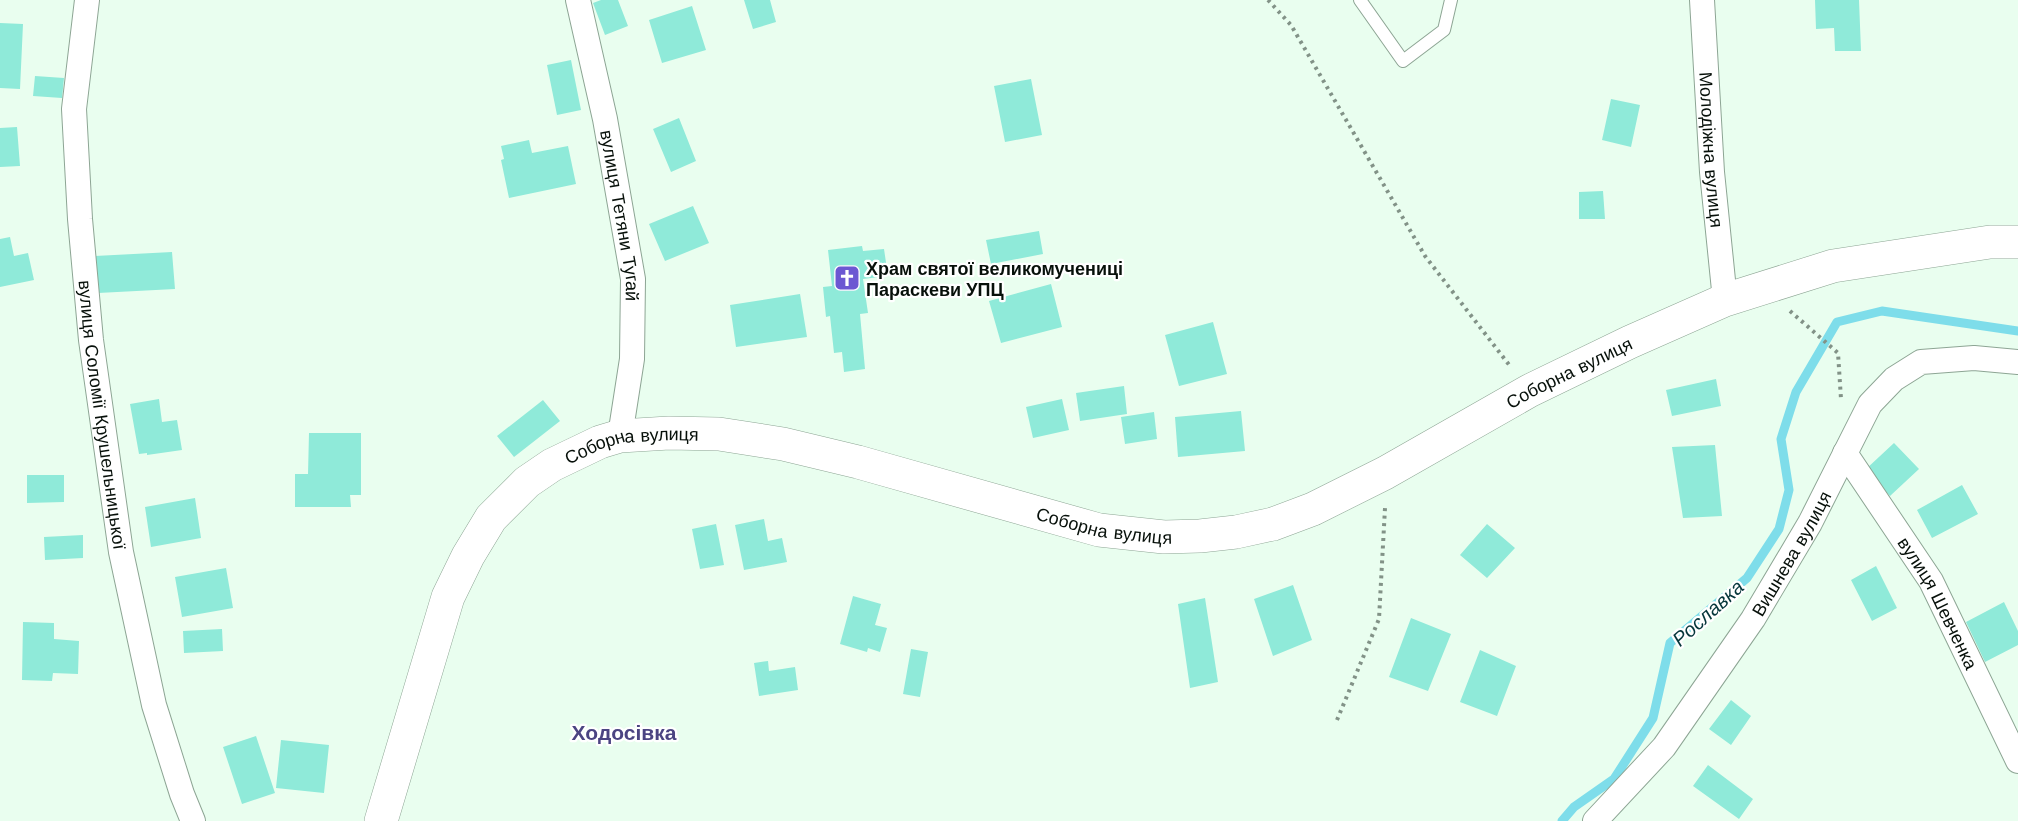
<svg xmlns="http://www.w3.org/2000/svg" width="2018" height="821" font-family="'Work Sans',sans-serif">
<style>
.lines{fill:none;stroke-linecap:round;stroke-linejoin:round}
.stream{stroke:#7eddea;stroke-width:9}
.building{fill:#8fead9}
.lane-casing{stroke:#8da594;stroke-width:14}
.street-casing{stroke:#8da594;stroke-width:26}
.secondary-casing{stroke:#8da594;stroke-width:34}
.path{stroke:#829287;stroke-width:4;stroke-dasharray:3 4.5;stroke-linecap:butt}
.lane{stroke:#fff;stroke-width:12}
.street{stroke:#fff;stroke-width:24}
.secondary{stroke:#fff;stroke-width:33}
.labels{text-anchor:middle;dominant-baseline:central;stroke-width:4.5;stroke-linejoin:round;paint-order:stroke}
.street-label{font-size:18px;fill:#07100a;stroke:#fff}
.poi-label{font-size:18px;font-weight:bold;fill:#07100a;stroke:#fff;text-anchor:start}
.water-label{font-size:20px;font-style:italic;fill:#06363b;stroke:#fff}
.quarter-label{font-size:21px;font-weight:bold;fill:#4b4482;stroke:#fff}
</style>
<rect width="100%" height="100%" fill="#e9feef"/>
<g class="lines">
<path class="stream" d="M1562,821l12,-14 40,-28 39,-61 17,-75 77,-65 32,-49 10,-39 -8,-51 15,-47 41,-70 45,-11 136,20"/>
</g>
<path class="building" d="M601,0h17l10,26 -23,9 -12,-32z
M744,0h26l6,22 -23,7z
M1815,0h44l2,51h-26l-1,-23 -18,1z
M692,6l14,44 -44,13 -13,-43z
M0,23l23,1 -3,65 -20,-1z
M571,60l10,50 -24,5 -10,-50z
M35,76l29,2 -2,20 -29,-2z
M1031,79l11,56 -37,7 -11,-56z
M1611,99l29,6 -9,42 -29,-7z
M679,118l17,43 -25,11 -18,-43z
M17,127l3,39 -20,1v-39z
M529,140l3,13 36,-7 8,38 -67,14 -8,-38 3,-1 -3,-13z
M1603,191l2,28h-26v-27z
M693,206l16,37 -44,18 -16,-37z
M1039,231l4,23 -52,10 -5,-24z
M10,237l4,19 14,-3 6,27 -34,7v-48z
M862,246l1,5 21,-2 4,27 -25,3 5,34 -8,1 5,55 -21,3 -2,-20 -8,1 -4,-37 -4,1 -3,-30 9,-1 -4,-36z
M172,252l3,37 -77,4 -3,-37z
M1051,284l11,43 -61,16 -12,-42z
M800,294l7,43 -71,10 -6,-42z
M1213,322l14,52 -48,12 -14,-51z
M1716,379l5,27 -49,10 -6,-26z
M1124,386l3,28 -47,7 -4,-28z
M159,399l3,23 15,-2 5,30 -35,5v-2l-8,1 -9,-50z
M1062,399l7,31 -36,8 -7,-31z
M543,400l17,21 -46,36 -17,-21z
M1241,411l4,40 -67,6 -3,-40z
M1154,412l3,27 -32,5 -4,-27z
M309,433h52v62h-11l1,12h-56v-33h13z
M1894,443l25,26 -29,27 -25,-26z
M1715,445l7,71 -39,2 -11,-71z
M27,475h37v27l-37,1z
M1962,485l16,29 -46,24 -15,-28z
M195,498l6,40 -50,9 -6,-40z
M764,519l4,22 14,-3 5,24 -43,8 -9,-45z
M716,524l8,41 -24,4 -8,-40z
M1487,524l28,24 -28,30 -27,-23z
M83,535v23l-38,2 -1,-23z
M1876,566l21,42 -25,13 -21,-41z
M226,568l7,40 -51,9 -7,-40z
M1293,585l19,55 -39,16 -19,-57z
M853,596l28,8 -6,21 12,3 -7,24 -12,-4 -1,4 -27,-8z
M1205,598l13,84 -28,6 -12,-84z
M2004,602l14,29v14l-33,17 -19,-40z
M1411,618l40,16 -23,57 -39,-14z
M23,622l31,1v16l25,2 -1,33 -25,-1 -1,8 -30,-1z
M222,629l1,22 -39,2 -1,-22z
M911,649l17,3 -8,45 -17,-3z
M1480,650l36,16 -19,50 -37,-14z
M768,661l1,10 26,-4 3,23 -39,6 -5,-33z
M1731,700l20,16 -20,29 -22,-16z
M256,736l19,57 -33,11 -19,-57z
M281,740l48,5 -5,48 -48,-5z
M1708,765l45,34 -14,20 -46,-33z"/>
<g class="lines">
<g class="lane-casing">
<path id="lane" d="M1360,0l43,61 41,-31 7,-30"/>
</g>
<g class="street-casing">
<g id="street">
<path id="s1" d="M87,0l-13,109 6,110 11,121 30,212 33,153 28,89 11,27"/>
<path id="s2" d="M578,0l27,119 28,160 -1,80 -12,77"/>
<path id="s3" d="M1702,0l10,172 13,128"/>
<path id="s4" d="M1845,453l86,128 87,180"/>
<path id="s5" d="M1595,821l69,-74 89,-128 57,-96 60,-119 24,-25 27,-17 53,-4 44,4"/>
</g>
</g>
<g class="secondary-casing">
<g id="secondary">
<path id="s6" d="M381,821l67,-224 20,-41 23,-38 36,-36 25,-17 48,-23 20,-6 49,-3 50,1 64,10 75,18 241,68 65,7 36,-1 36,-4 37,-8 40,-15 72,-36 144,-82 101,-49 95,-42 108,-34 157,-24h28"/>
</g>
</g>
<path class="path" d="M1268,0l23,25 134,231 85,110
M1790,311l48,42 3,46
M1337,720l42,-101 6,-111"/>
<use href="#lane" class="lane"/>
<use href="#street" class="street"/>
<use href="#secondary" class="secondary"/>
</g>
<defs>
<g id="church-square" transform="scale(1.35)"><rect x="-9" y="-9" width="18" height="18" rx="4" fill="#6c58d2" stroke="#fff"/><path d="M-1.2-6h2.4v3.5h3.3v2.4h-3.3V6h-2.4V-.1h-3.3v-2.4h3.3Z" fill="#fff"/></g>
</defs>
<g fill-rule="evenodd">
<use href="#church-square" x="847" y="278"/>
</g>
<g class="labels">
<g class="street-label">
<text stroke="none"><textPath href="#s3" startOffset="150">Молодіжна вулиця</textPath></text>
<text stroke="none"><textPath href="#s2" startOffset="220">вулиця Тетяни Тугай</textPath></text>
<text stroke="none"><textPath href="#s6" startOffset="1479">Соборна вулиця</textPath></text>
<text stroke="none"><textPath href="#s1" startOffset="417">вулиця Соломії Крушельницької</textPath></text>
<text stroke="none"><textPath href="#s6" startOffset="489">Соборна вулиця</textPath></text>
<text stroke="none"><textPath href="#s6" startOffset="975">Соборна вулиця</textPath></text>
<text stroke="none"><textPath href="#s5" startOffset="333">Вишнева вулиця</textPath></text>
<text stroke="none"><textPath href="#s4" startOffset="177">вулиця Шевченка</textPath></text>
</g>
<g class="poi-label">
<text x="866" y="268">Храм святої великомучениці<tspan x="866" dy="21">Параскеви УПЦ</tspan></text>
</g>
<g class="water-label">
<text transform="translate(1708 613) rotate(-42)">Рославка</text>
</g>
<g class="quarter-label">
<text x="624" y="732">Ходосівка</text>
</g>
</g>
</svg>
